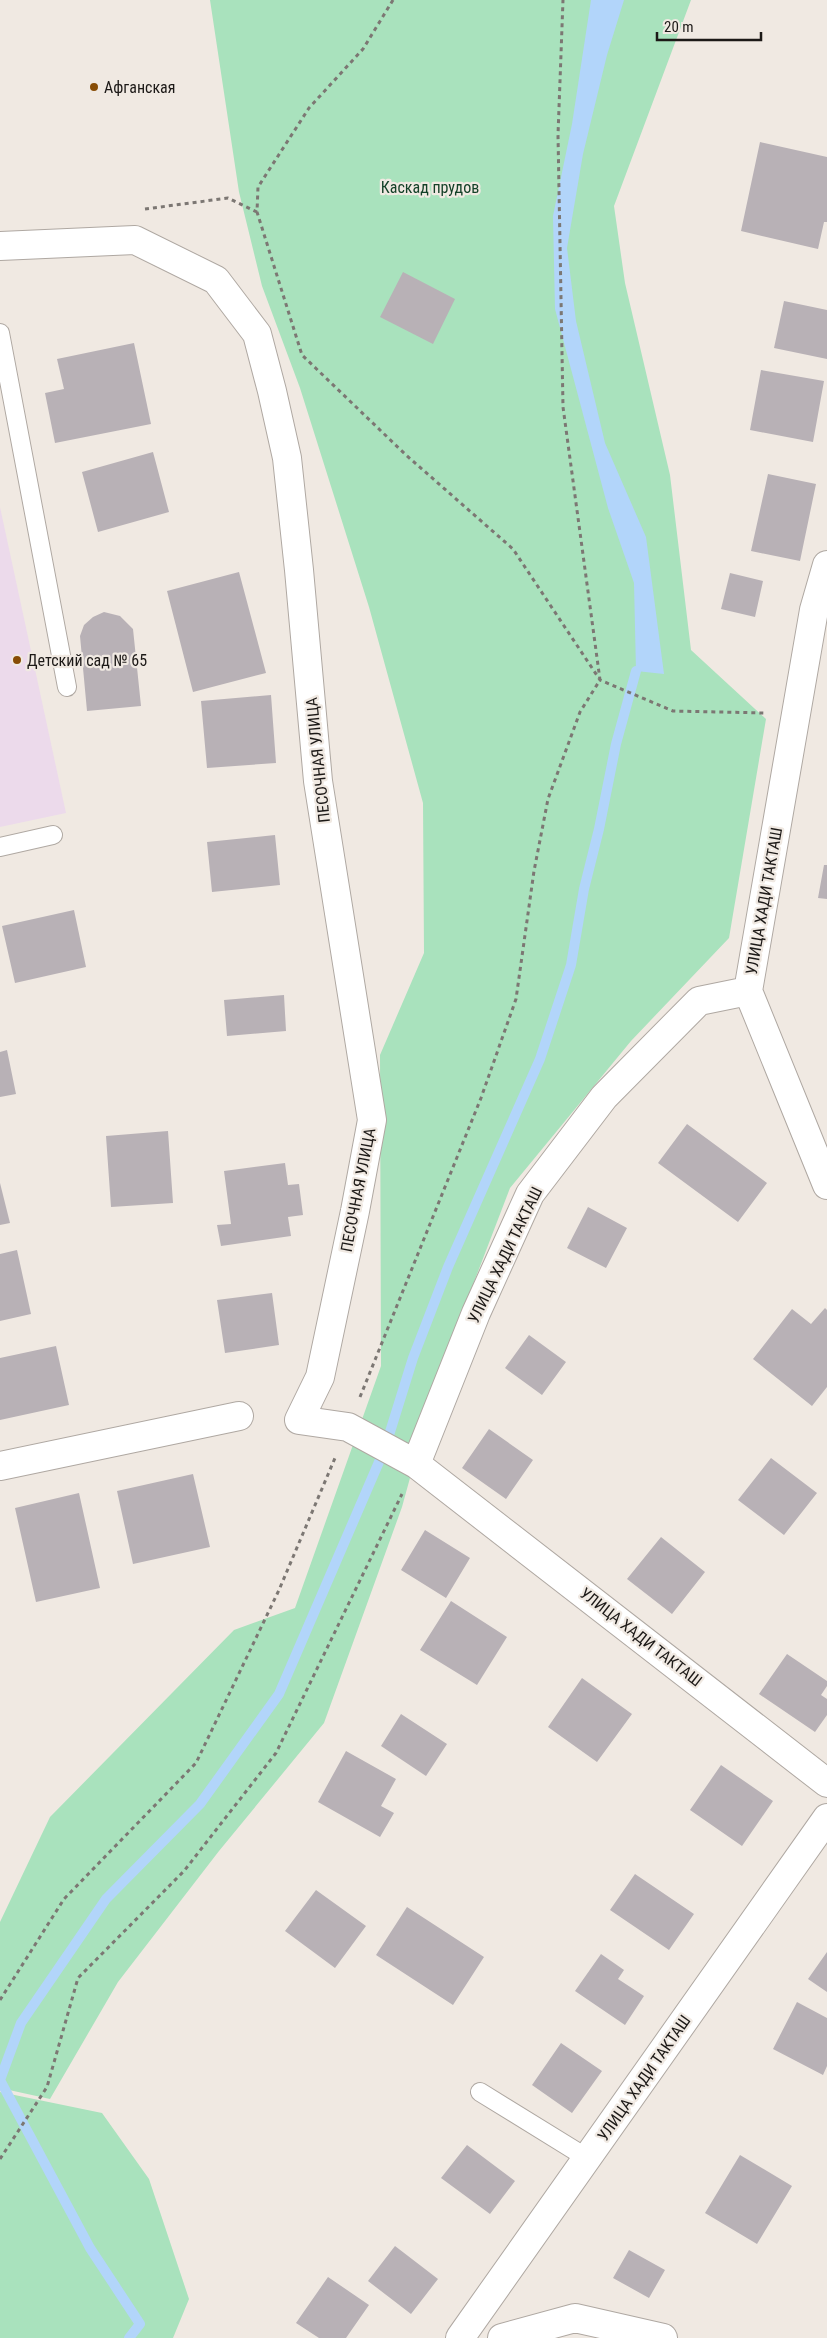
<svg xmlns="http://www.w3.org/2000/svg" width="827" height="2338" font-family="'Roboto Condensed',sans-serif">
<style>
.education{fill:#ecdaeb}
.green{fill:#a9e2bd}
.water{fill:#b2d5fa}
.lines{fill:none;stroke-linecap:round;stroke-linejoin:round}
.stream{stroke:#b2d5fa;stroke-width:10}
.building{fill:#b8b1b6}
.service-casing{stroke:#afa8a2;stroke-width:20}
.minor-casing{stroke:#afa8a2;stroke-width:30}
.path{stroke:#7c7773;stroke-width:3;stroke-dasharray:4 4;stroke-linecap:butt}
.service{stroke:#fff;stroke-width:18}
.minor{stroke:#fff;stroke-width:28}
.poi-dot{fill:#874c05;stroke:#f0e9e2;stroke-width:2}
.labels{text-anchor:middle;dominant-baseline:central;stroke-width:4.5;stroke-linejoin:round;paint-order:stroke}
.poi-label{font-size:16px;fill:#1c1917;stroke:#f0e9e2;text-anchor:start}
.park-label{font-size:16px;fill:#144128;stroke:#f0e9e2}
.street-label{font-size:16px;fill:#1c1917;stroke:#f0e9e2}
</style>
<rect width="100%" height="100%" fill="#f0e9e2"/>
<path class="education" d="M0,507l66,306 -66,14z"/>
<path class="green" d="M210,0h481l-77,206 11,77 45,192 21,175 75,69 -37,219 -98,103 -121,147 -72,188 -36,131 -78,216 -105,128 -101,131 -68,117 -50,-11v-166l50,-105 184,-187 61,-22 86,-242 -1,-311 44,-102 -1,-150 -54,-196 -69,-219 -38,-102 -23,-94z
M0,2092l102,21 47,66 40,120 -16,39h-173z"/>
<path class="water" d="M591,0h33l-17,55 -24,99 -16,94 9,73 29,122 41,94 18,137 -28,-3 -2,-88 -26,-75 -53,-199 -2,-93 19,-92z"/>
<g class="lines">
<path class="stream" d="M129,2338l11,-14 -50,-76 -90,-168 21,-57 85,-124 94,-95 79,-110 106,-246 28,-90 35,-91 92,-208 31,-94 13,-76 15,-60 17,-85 20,-73"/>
</g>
<path class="building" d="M760,142l67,15v65h-3l-6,27 -77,-18z
M403,272l52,27 -22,45 -53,-27z
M784,301l43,9v49l-53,-11z
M134,343l17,81 -96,19 -10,-50 19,-4 -7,-30z
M761,370l63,11 -11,61 -63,-12z
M153,452l16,60 -71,20 -16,-60z
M768,474l48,10 -16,77 -49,-10z
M239,572l27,101 -73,19 -26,-101z
M730,573l33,8 -8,36 -34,-8z
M104,612l16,4 13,13 8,77 -54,5 -7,-75 4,-11 9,-8z
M271,695l5,68 -69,5 -6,-67z
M275,835l5,50 -68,7 -5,-50z
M824,865h3v34l-9,-1z
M74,910l12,57 -71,16 -13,-57z
M284,995l2,36 -59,5 -3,-36z
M7,1050l9,44 -16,3v-45z
M687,1124l80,59 -29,39 -80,-59z
M168,1131l5,72 -62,4 -5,-71z
M285,1163l3,22 11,-1 4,31 -15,2 3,19 -70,10 -4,-21 14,-1 -7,-53z
M0,1183l10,40 -10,2z
M588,1207l39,21 -21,40 -39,-20z
M17,1250l14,64 -31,7v-67z
M272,1293l7,52 -54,8 -8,-53z
M825,1308l2,2v77l-15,19 -59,-47 39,-50 19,15z
M529,1335l37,27 -24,33 -37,-27z
M56,1346l13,59 -69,15v-62z
M489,1429l44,31 -27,39 -44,-31z
M771,1458l46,35 -33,42 -46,-35z
M193,1474l17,73 -77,17 -16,-73z
M79,1493l21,95 -64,14 -21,-94z
M425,1530l45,28 -24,40 -45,-28z
M661,1537l44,35 -33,42 -45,-35z
M451,1601l56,36 -30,48 -57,-35z
M787,1654l40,27v5l-6,9 6,4v16l-12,17 -56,-38z
M582,1678l50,36 -35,48 -49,-35z
M401,1714l46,30 -21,32 -45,-30z
M346,1751l50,28 -15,27 13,7 -14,24 -62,-35z
M721,1765l52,36 -31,45 -52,-36z
M635,1874l59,40 -25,36 -59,-40z
M316,1890l50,36 -31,42 -50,-37z
M407,1907l77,50 -31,48 -77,-50z
M827,1952v40l-19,-13z
M601,1954l23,16 -6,9 26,17 -19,29 -50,-34z
M797,2002l30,16v48l-4,9 -50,-26z
M561,2043l41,28 -30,42 -40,-28z
M467,2145l48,36 -25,33 -49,-36z
M740,2155l52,31 -35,58 -52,-31z
M395,2246l43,33 -27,35 -43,-33z
M629,2250l36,20 -16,28 -36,-20z
M328,2277l41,28 -23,33h-27l-23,-15z"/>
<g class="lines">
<g class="service-casing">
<path id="service" d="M0,333l67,354
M0,847l53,-12
M480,2092l107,66"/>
</g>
<g class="minor-casing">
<path id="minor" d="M0,246l135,-6 81,40 41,54 15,57 15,67 12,112 19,211 54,339 -17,91 -35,166 -21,43 49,7 68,37
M827,565l-13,45 -66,381 -49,10 -95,96 -74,97 -54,119 -60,151 411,319
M748,991l79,194
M0,1466l239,-50
M460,2338l367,-520
M502,2338l73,-20 88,20"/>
</g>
<path class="path" d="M393,0l-30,49 -54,59 -51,79 -1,25 45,143 104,100 107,94 87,131 73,31 92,2
M145,209l83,-11 29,14
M360,1397l121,-299 35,-99 18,-128 14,-72 32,-87 20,-32 -37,-273 -5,-272 5,-135
M0,2000l64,-101 132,-136 83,-173 56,-132
M0,2159l47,-72 31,-109 106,-107 92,-118 126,-259"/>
<use href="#service" class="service"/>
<use href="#minor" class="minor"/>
</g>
<g class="poi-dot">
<circle cx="94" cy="87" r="5"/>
<circle cx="17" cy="660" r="5"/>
</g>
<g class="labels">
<g class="poi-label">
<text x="104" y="87">Афганская</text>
<text x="27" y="660">Детский сад № 65</text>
</g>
<g class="park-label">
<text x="430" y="187">Каскад прудов</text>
</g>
<g class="street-label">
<text transform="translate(318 760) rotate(-96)">ПЕСОЧНАЯ УЛИЦА</text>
<text transform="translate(764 901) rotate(-80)">УЛИЦА ХАДИ ТАКТАШ</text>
<text transform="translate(358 1190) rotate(-79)">ПЕСОЧНАЯ УЛИЦА</text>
<text transform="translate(505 1255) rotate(-64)">УЛИЦА ХАДИ ТАКТАШ</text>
<text transform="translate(641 1637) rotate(38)">УЛИЦА ХАДИ ТАКТАШ</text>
<text transform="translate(644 2078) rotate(-55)">УЛИЦА ХАДИ ТАКТАШ</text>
</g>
</g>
<path d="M657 32v8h104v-8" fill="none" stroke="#1c1917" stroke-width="2.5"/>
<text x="664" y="32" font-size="15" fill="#1c1917" stroke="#f0e9e2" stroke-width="4" paint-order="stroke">20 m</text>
</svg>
